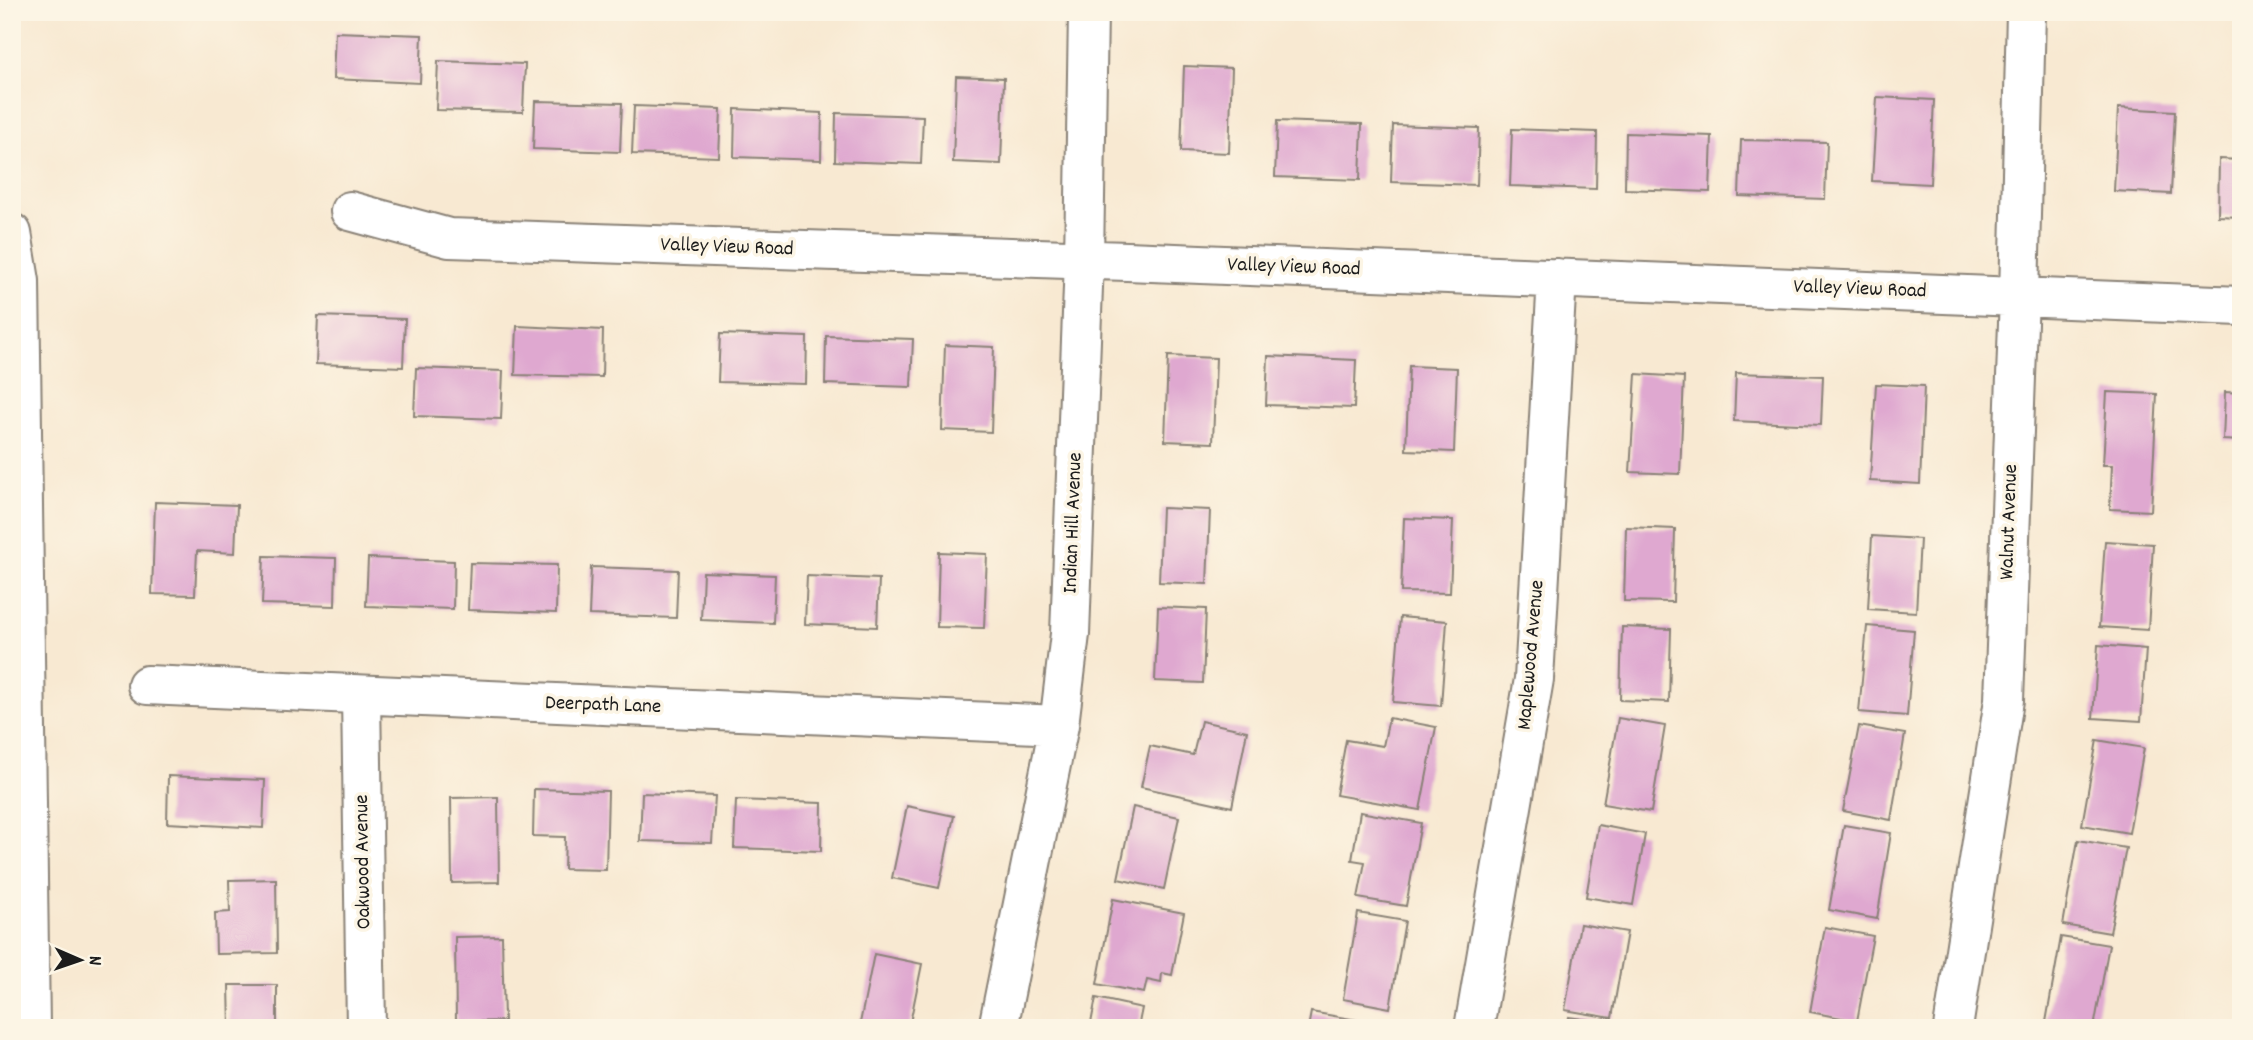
<svg xmlns="http://www.w3.org/2000/svg" width="2253" height="1040" font-family="Dekko,sans-serif">
<style>
.building{fill:#dfa8d0}
.lines{fill:none;stroke-linecap:round;stroke-linejoin:round}
.minor-casing{stroke:#8a8277;stroke-width:42}
.minor{stroke:#fff;stroke-width:38}
.labels{text-anchor:middle;dominant-baseline:central;stroke-width:7;stroke-linejoin:round;paint-order:stroke}
.street-label{font-size:21px;fill:#1c1c1c;stroke:#fcf5e5}
</style>
<rect width="100%" height="100%" fill="#fcf5e5"/>
<filter id="ink" filterUnits="userSpaceOnUse"><feTurbulence type="fractalNoise" baseFrequency=".0143" numOctaves="2"/><feDisplacementMap in="SourceGraphic" scale="14" xChannelSelector="R" yChannelSelector="G"/><feConvolveMatrix kernelMatrix="1 2 1 2 8 2 1 2 1" color-interpolation-filters="sRGB"/></filter>
<filter id="wash" filterUnits="userSpaceOnUse"><feTurbulence type="fractalNoise" baseFrequency=".00686" numOctaves="4" result="noise"/><feDisplacementMap in="SourceGraphic" scale="28" xChannelSelector="R" yChannelSelector="G"/><feGaussianBlur stdDeviation="1.57" result="paint"/><feColorMatrix in="noise" values="0 0 0 0 0 0 0 0 0 0 0 0 0 0 0 0 0 1.4 0 .05"/><feComposite in="paint" operator="in"/></filter>
<g filter="url(#wash)">
<rect width="100%" height="100%" fill="#f8e9d2"/>
<g id="blocks">
<path class="building" d="M335,32l87,3 -2,48 -87,-4z
M438,61l87,3 -2,48 -87,-2z
M1184,66l48,2 -3,85 -48,-2z
M956,76l48,2 -3,86 -48,-2z
M1877,97l57,3 -4,84 -58,-3z
M535,101l87,2 -2,49 -87,-3z
M634,106l87,3 -2,48 -87,-3z
M2118,108l57,3 -4,83 -57,-3z
M735,109l87,4 -1,47 -87,-3z
M836,113l87,3 -2,48 -86,-3z
M1277,121l85,3 -2,56 -85,-3z
M1393,125l86,3 -2,57 -86,-3z
M1512,129l85,3 -1,57 -86,-3z
M1626,133l86,3 -2,56 -85,-3z
M1741,140l86,2 -2,57 -86,-3z
M2219,159l22,1v57l-23,-1z
M318,316l87,3 -2,48 -87,-3z
M517,326l86,4 -1,47 -87,-2z
M720,334l87,3 -1,47 -88,-2z
M826,336l87,3 -2,48 -86,-3z
M945,345l49,2 -3,85 -49,-2z
M1168,356l48,2 -3,85 -48,-2z
M1268,356l88,4 -2,48 -88,-3z
M1409,366l48,2 -3,84 -48,-2z
M416,368l87,3 -2,48 -87,-3z
M1736,373l87,3 -2,49 -87,-4z
M1636,374l48,3 -4,97 -50,-2z
M1876,384l48,2 -4,98 -50,-3z
M2107,392l50,2 -6,117 -41,-2 2,-44h-9z
M2225,392l16,1v48l-18,-1z
M155,502l82,3 -2,48 -38,-2 -2,44 -43,-1z
M1162,508l48,2 -3,74 -48,-2z
M1404,518l49,2 -3,73 -49,-1z
M1626,527l49,2 -2,73 -49,-1z
M1872,536l48,3 -4,73 -48,-3z
M2105,541l48,3 -5,86 -49,-3z
M939,552l48,2 -3,74 -47,-1z
M264,556l72,2 -1,48 -73,-2z
M368,558l86,3 -1,48 -87,-3z
M470,563l87,2 -1,48 -88,-3z
M591,567l87,3 -2,48 -87,-3z
M703,572l72,3 -2,48 -72,-3z
M807,576l72,3 -2,48 -72,-3z
M1158,607l48,2 -3,74 -48,-2z
M1400,617l47,4 -6,85 -48,-4z
M1867,626l47,4 -7,86 -48,-4z
M1622,627l49,2 -2,73 -49,-2z
M2098,645l48,4 -5,72 -48,-3z
M1389,718l47,9 -16,83 -84,-15 10,-55 37,6z
M1618,718l47,8 -14,86 -48,-8z
M1201,721l46,10 -15,76 -91,-20 9,-41 43,9z
M1859,726l46,8 -14,86 -48,-9z
M2097,740l47,8 -15,85 -47,-8z
M168,776l97,4 -2,48 -96,-5z
M534,789l74,2 -2,79 -42,-1 1,-32 -32,-1z
M642,793l73,3 -3,47 -72,-2z
M498,797l1,85 -47,1 -1,-85z
M736,800l86,3 -1,48 -87,-3z
M907,806l47,10 -15,72 -47,-10z
M1133,807l46,10 -15,72 -46,-10z
M1360,812l61,11 -15,83 -48,-8 7,-36 -13,-2z
M1598,825l47,9 -12,71 -47,-8z
M1844,825l47,8 -14,86 -48,-9z
M2078,840l48,8 -16,85 -47,-8z
M276,879l1,74 -61,1 -1,-41 15,-1 -1,-32z
M1113,899l71,14 -12,62 -10,-2 -1,10 -14,-3 -3,13 -47,-9z
M1358,913l47,8 -15,87 -47,-9z
M1580,924l47,8 -15,86 -47,-8z
M1825,927l48,9 -16,85 -47,-9z
M502,936l2,85 -48,1 -1,-85z
M2061,937l48,8 -15,83h-17l-31,-6z
M874,954l48,10 -13,64h-50z
M229,985h48v43h-47z
M1096,998l46,10 -4,20h-48z
M1311,1012l75,13v3h-78z
M1569,1017l47,7 -1,4h-48z"/>
</g>
</g>
<g filter="url(#ink)">
<use href="#blocks" fill-opacity="0" stroke="#8a8277" stroke-width="2"/>
<g class="lines">
<g class="minor-casing">
<path id="minor" d="M350,211l99,27 678,23 1114,45
M12,233l8,48 10,747
M147,685l912,40
M361,696l5,332
M998,1028l61,-303 11,-91 14,-374 4,-248
M1474,1028l60,-349 23,-401
M1953,1028l51,-328 15,-404 7,-284"/>
</g>
<use href="#minor" class="minor"/>
</g>
</g>
<g class="labels">
<g class="street-label">
<text transform="translate(727 248) rotate(2)">Valley View Road</text>
<text transform="translate(1294 268) rotate(2)">Valley View Road</text>
<text transform="translate(1860 290) rotate(2)">Valley View Road</text>
<text transform="translate(2010 522) rotate(-88)">Walnut Avenue</text>
<text transform="translate(1074 523) rotate(-88)">Indian Hill Avenue</text>
<text transform="translate(1532 655) rotate(-85)">Maplewood Avenue</text>
<text transform="translate(603 706) rotate(2)">Deerpath Lane</text>
<text transform="translate(364 862) rotate(-91)">Oakwood Avenue</text>
</g>
</g>
<rect width="2253" height="1040" fill="none" stroke="#fcf5e5" stroke-width="42"/>
<g transform="translate(80 960) rotate(92)" stroke="#fcf5e5" stroke-width="5" paint-order="stroke">
<path d="M0-5L12 26L0 18L-12 26Z" fill="#1c1c1c"/>
<text y="-10" font-size="19" font-weight="bold" text-anchor="middle" fill="#1c1c1c">N</text>
</g>
</svg>
